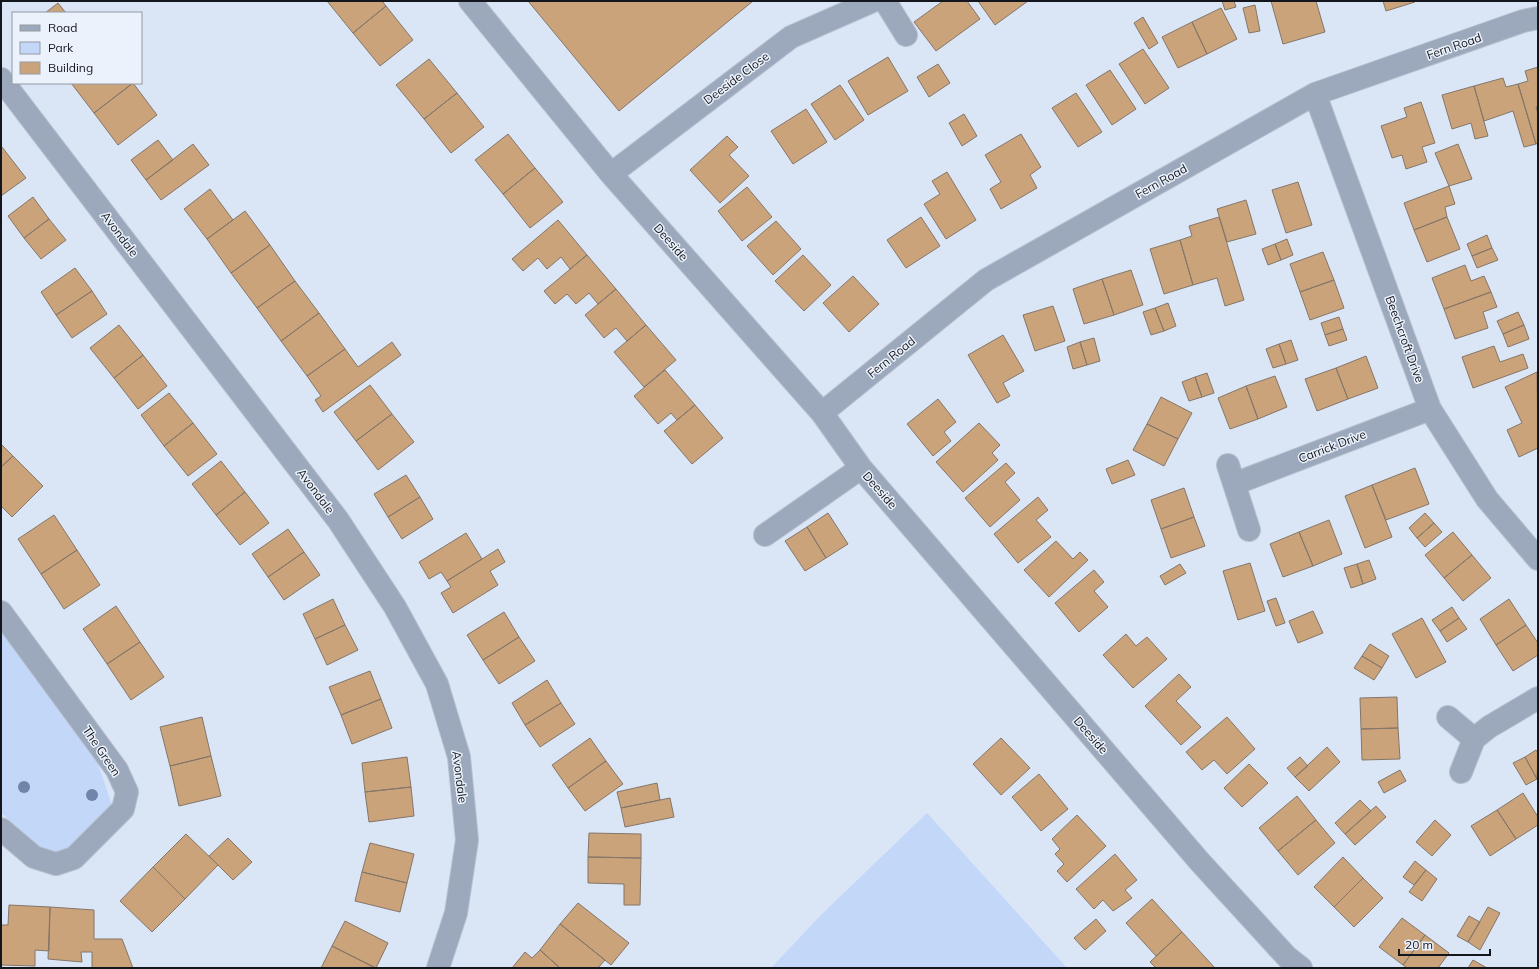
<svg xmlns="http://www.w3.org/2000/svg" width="1539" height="969" font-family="Mulish,sans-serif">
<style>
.park{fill:#c3d7f9}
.building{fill:#cba37b;stroke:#847669}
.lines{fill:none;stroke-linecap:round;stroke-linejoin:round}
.street-casing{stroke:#b6c0cf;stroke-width:24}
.street{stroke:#9ca8bc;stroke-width:22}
.tree{fill:#7185ab}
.labels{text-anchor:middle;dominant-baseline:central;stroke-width:3;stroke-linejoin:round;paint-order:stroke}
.street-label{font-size:12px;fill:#13161c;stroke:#ebf2fc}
</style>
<rect width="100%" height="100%" fill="#dae5f6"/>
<path class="park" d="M1,632l97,132 14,41 -35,37 -13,10 -17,1 -46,-40z
M927,813l140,155h-296l50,-53z"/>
<path class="building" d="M327,1h55l4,5 -33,27z
M528,1h225l-134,110z
M943,1h24l13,18 -44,32 -22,-29z
M978,1h50l-33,24z
M1222,1h12l2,6 -11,3z
M1271,1h45l9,31 -42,12z
M1383,1h32v1l-29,9z
M58,3l8,10h-21z
M1255,5l5,26 -11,2 -6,-25z
M386,6l27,34 -33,26 -27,-33z
M1221,8l16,31 -30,15 -15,-32z
M1143,17l15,26 -9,6 -15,-26z
M1192,22l15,32 -29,14 -16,-31z
M1143,49l26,39 -24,16 -26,-40z
M888,57l20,34 -40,24 -20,-34z
M429,59l28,34 -33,26 -28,-34z
M938,64l12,19 -21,14 -12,-20z
M1538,67v39l-2,1 2,7v29l-2,1 -18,-60 10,-3 -3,-10z
M1110,70l26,39 -24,16 -26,-40z
M1503,78l3,9 12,-3 18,60 -12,3 -11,-36 -29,10 -10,-35z
M71,83h62l-39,30z
M133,83l24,32 -39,30 -24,-32z
M840,85l24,35 -29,20 -24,-36z
M1474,86l14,50 -13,3 -4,-16 -19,6 -10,-34z
M457,93l27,34 -33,26 -27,-34z
M1076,93l26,39 -24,15 -26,-39z
M1421,102l14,41 -13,4 5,15 -21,7 -4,-14 -10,3 -11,-32 26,-9 -3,-9z
M806,109l21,33 -34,22 -22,-33z
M964,114l13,22 -15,10 -13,-23z
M508,134l27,34 -32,26 -28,-34z
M1021,134l20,33 -11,8 7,13 -36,21 -11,-20 11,-7 -16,-27z
M727,136l11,11 -9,8 20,21 -29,27 -30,-33z
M158,140l15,20 -27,20 -15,-20z
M193,144l16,21 -48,35 -15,-20z
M1458,144l14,35 -23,7 -14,-33z
M2,147l24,31 -25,18v-48z
M535,168l28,34 -33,26 -27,-34z
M947,172l29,48 -30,19 -22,-35 16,-10 -8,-13z
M1298,182l14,43 -26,8 -14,-43z
M1449,186l6,18 -10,3 2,10 -33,13 -10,-27z
M747,187l25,30 -30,24 -24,-30z
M210,189l23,31 -26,19 -23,-30z
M33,197l16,22 -25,19 -16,-22z
M1246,200l10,34 -29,8 -10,-33z
M245,211l25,34 -39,28 -24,-34z
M921,217l19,29 -34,22 -19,-28z
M1219,217l25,83 -19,6 -8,-28 -24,7 -13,-45 12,-4 -3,-10z
M1447,217l13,32 -33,13 -13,-32z
M49,219l17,21 -25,19 -17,-21z
M558,220l29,35 -17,14 -9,-12 -14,12 -9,-11 -15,13 -11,-12z
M776,221l25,28 -28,26 -26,-29z
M1487,235l5,13 -20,8 -5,-12z
M1287,239l6,16 -12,5 -6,-16z
M1180,240l13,45 -29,9 -14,-45z
M1275,244l6,16 -13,5 -6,-16z
M270,245l25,36 -38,27 -26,-35z
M1492,248l6,12 -21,8 -5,-12z
M1323,252l11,28 -34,12 -10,-28z
M587,255l29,34 -18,15 -9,-11 -13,11 -9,-10 -12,10 -11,-13z
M803,255l28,30 -27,26 -29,-30z
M1465,265l6,16 13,-5 7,16 -47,17 -12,-31z
M75,268l17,23 -36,24 -15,-23z
M1131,270l12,35 -29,10 -12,-36z
M853,276l26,28 -30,28 -26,-29z
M1102,279l12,36 -30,9 -11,-35z
M1334,280l10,28 -34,12 -10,-28z
M295,281l24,32 -38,28 -24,-33z
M616,289l30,36 -19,16 -11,-13 -12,10 -19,-23z
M92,291l15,23 -35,24 -16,-23z
M1491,292l6,15 -14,5 5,16 -33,11 -11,-30z
M1168,303l8,23 -12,5 -9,-23z
M1053,306l12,35 -30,10 -12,-36z
M1155,308l9,23 -13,4 -8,-23z
M1518,312l6,13 -21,9 -6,-13z
M319,313l26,36 -38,27 -26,-35z
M1339,317l4,12 -18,6 -4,-12z
M119,325l24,30 -29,23 -24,-30z
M646,325l30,35 -32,27 -30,-35z
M1524,325l5,14 -21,8 -5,-13z
M1343,329l4,11 -18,6 -4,-11z
M1003,335l21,36 -21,12 7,13 -13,7 -29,-48z
M1094,338l6,23 -13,4 -7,-23z
M1291,340l7,20 -12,4 -7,-20z
M392,342l9,13 -78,57 -8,-12 6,-4 -14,-20 38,-27 13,18z
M1080,342l7,23 -14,4 -6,-22z
M1279,344l7,20 -13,4 -7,-19z
M1494,346l6,16 23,-8 5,14 -55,20 -11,-31z
M143,355l24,31 -29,23 -24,-31z
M1366,356l12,32 -30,11 -12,-31z
M1336,368l12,31 -31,12 -12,-32z
M665,370l30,35 -18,15 -6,-7 -13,11 -24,-28z
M1537,372l1,76 -19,9 -12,-27 15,-7 -17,-36z
M1207,373l7,20 -12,4 -7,-20z
M1275,376l12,31 -29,12 -12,-33z
M1195,377l7,20 -13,4 -7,-19z
M370,385l22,29 -36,27 -22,-29z
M1246,386l12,33 -28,10 -12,-31z
M169,393l24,30 -29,23 -23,-31z
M1161,397l31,16 -14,26 -31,-15z
M938,399l18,23 -12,10 7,9 -18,15 -26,-32z
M695,405l28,33 -31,26 -28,-33z
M392,414l22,28 -36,28 -22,-29z
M193,423l24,31 -29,22 -24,-30z
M979,423l21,22 -8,8 6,7 -35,32 -27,-30z
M1147,424l31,15 -14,27 -31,-16z
M1,444l12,12 -12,11z
M13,456l30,30 -31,31 -11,-11v-39z
M1128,460l7,15 -23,9 -6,-15z
M221,461l24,31 -29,23 -24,-31z
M1006,463l9,10 -10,9 15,18 -30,27 -25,-29z
M1415,468l14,36 -43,16 -14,-35z
M406,475l14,22 -32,20 -14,-23z
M1372,485l20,52 -27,11 -20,-52z
M1184,488l10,29 -33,12 -10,-29z
M245,492l24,31 -29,22 -24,-30z
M420,497l13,22 -31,20 -14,-22z
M1038,497l10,13 -12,10 15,17 -33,26 -24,-29z
M828,513l20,31 -22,14 -19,-31z
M1425,513l9,10 -17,15 -8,-10z
M54,515l23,35 -36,24 -23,-35z
M1194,517l11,29 -34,12 -10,-29z
M1329,520l13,34 -29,12 -14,-34z
M1434,523l8,9 -17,15 -8,-9z
M807,527l19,31 -21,13 -20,-30z
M288,529l16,23 -36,25 -16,-23z
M1299,532l14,34 -30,11 -13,-33z
M1453,532l19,23 -28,23 -19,-23z
M466,533l16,26 -35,22 -6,-9 -12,7 -10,-17z
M1056,541l17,18 7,-7 8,8 -39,37 -25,-27z
M498,549l7,13 -15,9 8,14 -45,28 -12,-20 10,-6 -4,-6z
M77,550l23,35 -36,24 -23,-35z
M304,552l16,23 -36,25 -16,-23z
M1472,555l19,23 -28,23 -19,-23z
M1369,560l7,19 -13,5 -6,-20z
M1250,563l15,48 -27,9 -15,-49z
M1180,564l6,9 -21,12 -5,-9z
M1357,564l6,20 -12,4 -7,-20z
M1094,570l10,12 -10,9 14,16 -29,25 -24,-29z
M1276,598l9,25 -9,3 -9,-25z
M333,599l12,26 -30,14 -12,-25z
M1509,599l17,26 -30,20 -16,-26z
M116,606l24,36 -33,22 -24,-35z
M1452,607l7,11 -19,13 -8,-11z
M1313,611l10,22 -25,10 -9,-22z
M504,612l15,25 -36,23 -16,-25z
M1422,618l24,44 -30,16 -24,-44z
M1459,618l8,11 -20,13 -7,-11z
M345,625l13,25 -31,15 -12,-26z
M1526,625l12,18v12l-25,16 -17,-26z
M1126,634l10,12 11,-9 20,22 -34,29 -30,-33z
M519,637l16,24 -36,23 -16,-24z
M140,642l24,35 -33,23 -24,-36z
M1370,644l19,12 -7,12 -20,-12z
M1362,656l20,12 -8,12 -20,-12z
M370,671l11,28 -40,16 -12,-28z
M1179,674l12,13 -15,14 25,26 -20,18 -36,-39z
M547,680l14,23 -36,22 -13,-22z
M1397,697l1,31 -37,1 -1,-31z
M381,699l11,29 -40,16 -11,-29z
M561,703l14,21 -35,23 -15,-22z
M202,717l9,39 -41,10 -10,-39z
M1227,717l28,32 -28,25 -13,-14 -12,10 -16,-18z
M1398,728l2,31 -38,1 -1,-31z
M590,738l16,23 -38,27 -16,-23z
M1001,738l29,30 -29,27 -28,-31z
M1327,747l13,15 -31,29 -14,-14z
M1536,750l2,3 -1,26 -12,-22z
M211,756l10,40 -42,10 -9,-40z
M407,757l4,30 -46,5 -3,-29z
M1300,757l8,9 -13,11 -8,-9z
M1525,757l12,22 -11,6 -13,-22z
M606,761l17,23 -38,27 -17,-23z
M1249,764l19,19 -26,24 -18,-19z
M1400,770l6,11 -22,12 -6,-11z
M1039,774l29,35 -27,22 -29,-34z
M657,783l3,17 -39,8 -4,-16z
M411,787l3,29 -45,6 -4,-30z
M1523,793l15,24v8l-22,14 -19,-29z
M1297,796l19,24 -38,31 -19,-23z
M670,798l4,19 -49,10 -4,-19z
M1360,800l11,11 -26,23 -10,-11z
M1376,806l10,11 -31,28 -10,-11z
M1497,810l19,29 -26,17 -19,-30z
M1077,815l29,31 -39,36 -10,-11 7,-7 -9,-10 5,-5 -8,-10z
M1316,820l19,23 -37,32 -20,-24z
M1435,820l16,15 -19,21 -16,-14z
M589,833l52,1v24l-53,-1z
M186,834l32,31 -33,34 -32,-32z
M228,838l24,24 -19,18 -24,-24z
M370,843l44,11 -7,29 -45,-11z
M1115,854l22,26 -12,10 7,8 -19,13 -10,-11 -9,9 -18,-20z
M588,857l53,1 -1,47h-16v-21l-36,-1z
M1343,857l20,21 -29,29 -20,-20z
M1415,861l11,9 -12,15 -11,-8z
M153,867l32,32 -33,33 -32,-31z
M1426,870l11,9 -15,22 -13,-9z
M362,872l45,11 -7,29 -45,-11z
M1363,878l20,20 -29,29 -20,-20z
M1152,899l30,33 -26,24 -30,-33z
M578,903l51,40 -18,22 -51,-41z
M9,905l41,2 -1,44 -14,-1v16l-34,-1v-40h7z
M50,907l44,3v29h28l11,29h-41v-16h-11l1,10 -34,-3z
M1488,907l12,6 -20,37 -12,-8z
M1469,916l11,6 -12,20 -11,-6z
M1402,918l23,17 -22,30 -24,-18z
M1096,919l10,12 -21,19 -11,-12z
M345,921l43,22 -12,25 -44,-22z
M560,924l45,36 -7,8h-38l-20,-18z
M1182,932l33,36h-59l-6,-6z
M1425,935l24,18 -11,15h-31l-4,-3z
M332,946l43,22h-54z
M540,950l20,18h-48l13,-16 7,6z
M1473,960l14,8h-19z"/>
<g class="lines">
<g class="street-casing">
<path id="street" d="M470,1l141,173 211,239 39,55 339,394 87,95 14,11
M885,1l21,34
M1,79l337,441 57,87 42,77 22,73 8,83 -11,73 -18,55
M1315,94l115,315 57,90 51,60
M611,174l180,-137 82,-36
M822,413l164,-133 329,-186 208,-73 15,-3
M1228,465l21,65
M1234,484l196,-75
M765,535l96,-67
M1,612l116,158 10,22 -4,17 -49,49 -18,6 -22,-7 -33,-28
M1448,717l26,22
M1461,772l13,-33 15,-12 49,-29"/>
</g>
<use href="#street" class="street"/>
</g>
<g class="tree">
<circle cx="24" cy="787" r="6"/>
<circle cx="92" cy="795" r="6"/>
</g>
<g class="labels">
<g class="street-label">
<text transform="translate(1454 46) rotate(-19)">Fern Road</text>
<text transform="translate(736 78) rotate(-37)">Deeside Close</text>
<text transform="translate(1161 181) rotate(-29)">Fern Road</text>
<text transform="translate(120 234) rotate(53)">Avondale</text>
<text transform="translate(671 242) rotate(49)">Deeside</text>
<text transform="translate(1405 339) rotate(70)">Beechcroft Drive</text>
<text transform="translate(891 357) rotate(-39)">Fern Road</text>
<text transform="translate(1332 446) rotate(-21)">Carrick Drive</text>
<text transform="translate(880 490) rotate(49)">Deeside</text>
<text transform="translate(316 491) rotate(53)">Avondale</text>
<text transform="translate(1091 735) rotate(49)">Deeside</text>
<text transform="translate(102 751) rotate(56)">The Green</text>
<text transform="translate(460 777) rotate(83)">Avondale</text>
</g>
</g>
<rect width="1539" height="969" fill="none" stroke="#13161c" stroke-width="4"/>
<rect x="12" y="12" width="130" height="72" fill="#ebf2fc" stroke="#959aa2"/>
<rect x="20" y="25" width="20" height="6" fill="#9ca8bc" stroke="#959aa2"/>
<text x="48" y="32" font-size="12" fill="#13161c">Road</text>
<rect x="20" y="42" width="20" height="12" fill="#c3d7f9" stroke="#959aa2"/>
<text x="48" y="52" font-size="12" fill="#13161c">Park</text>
<rect x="20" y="62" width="20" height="12" fill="#cba37b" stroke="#959aa2"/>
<text x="48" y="72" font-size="12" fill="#13161c">Building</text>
<path d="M1399 949v6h91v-6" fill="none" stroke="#13161c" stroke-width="2"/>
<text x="1405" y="949" font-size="12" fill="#13161c" stroke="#ebf2fc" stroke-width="3" paint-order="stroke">20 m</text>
</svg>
